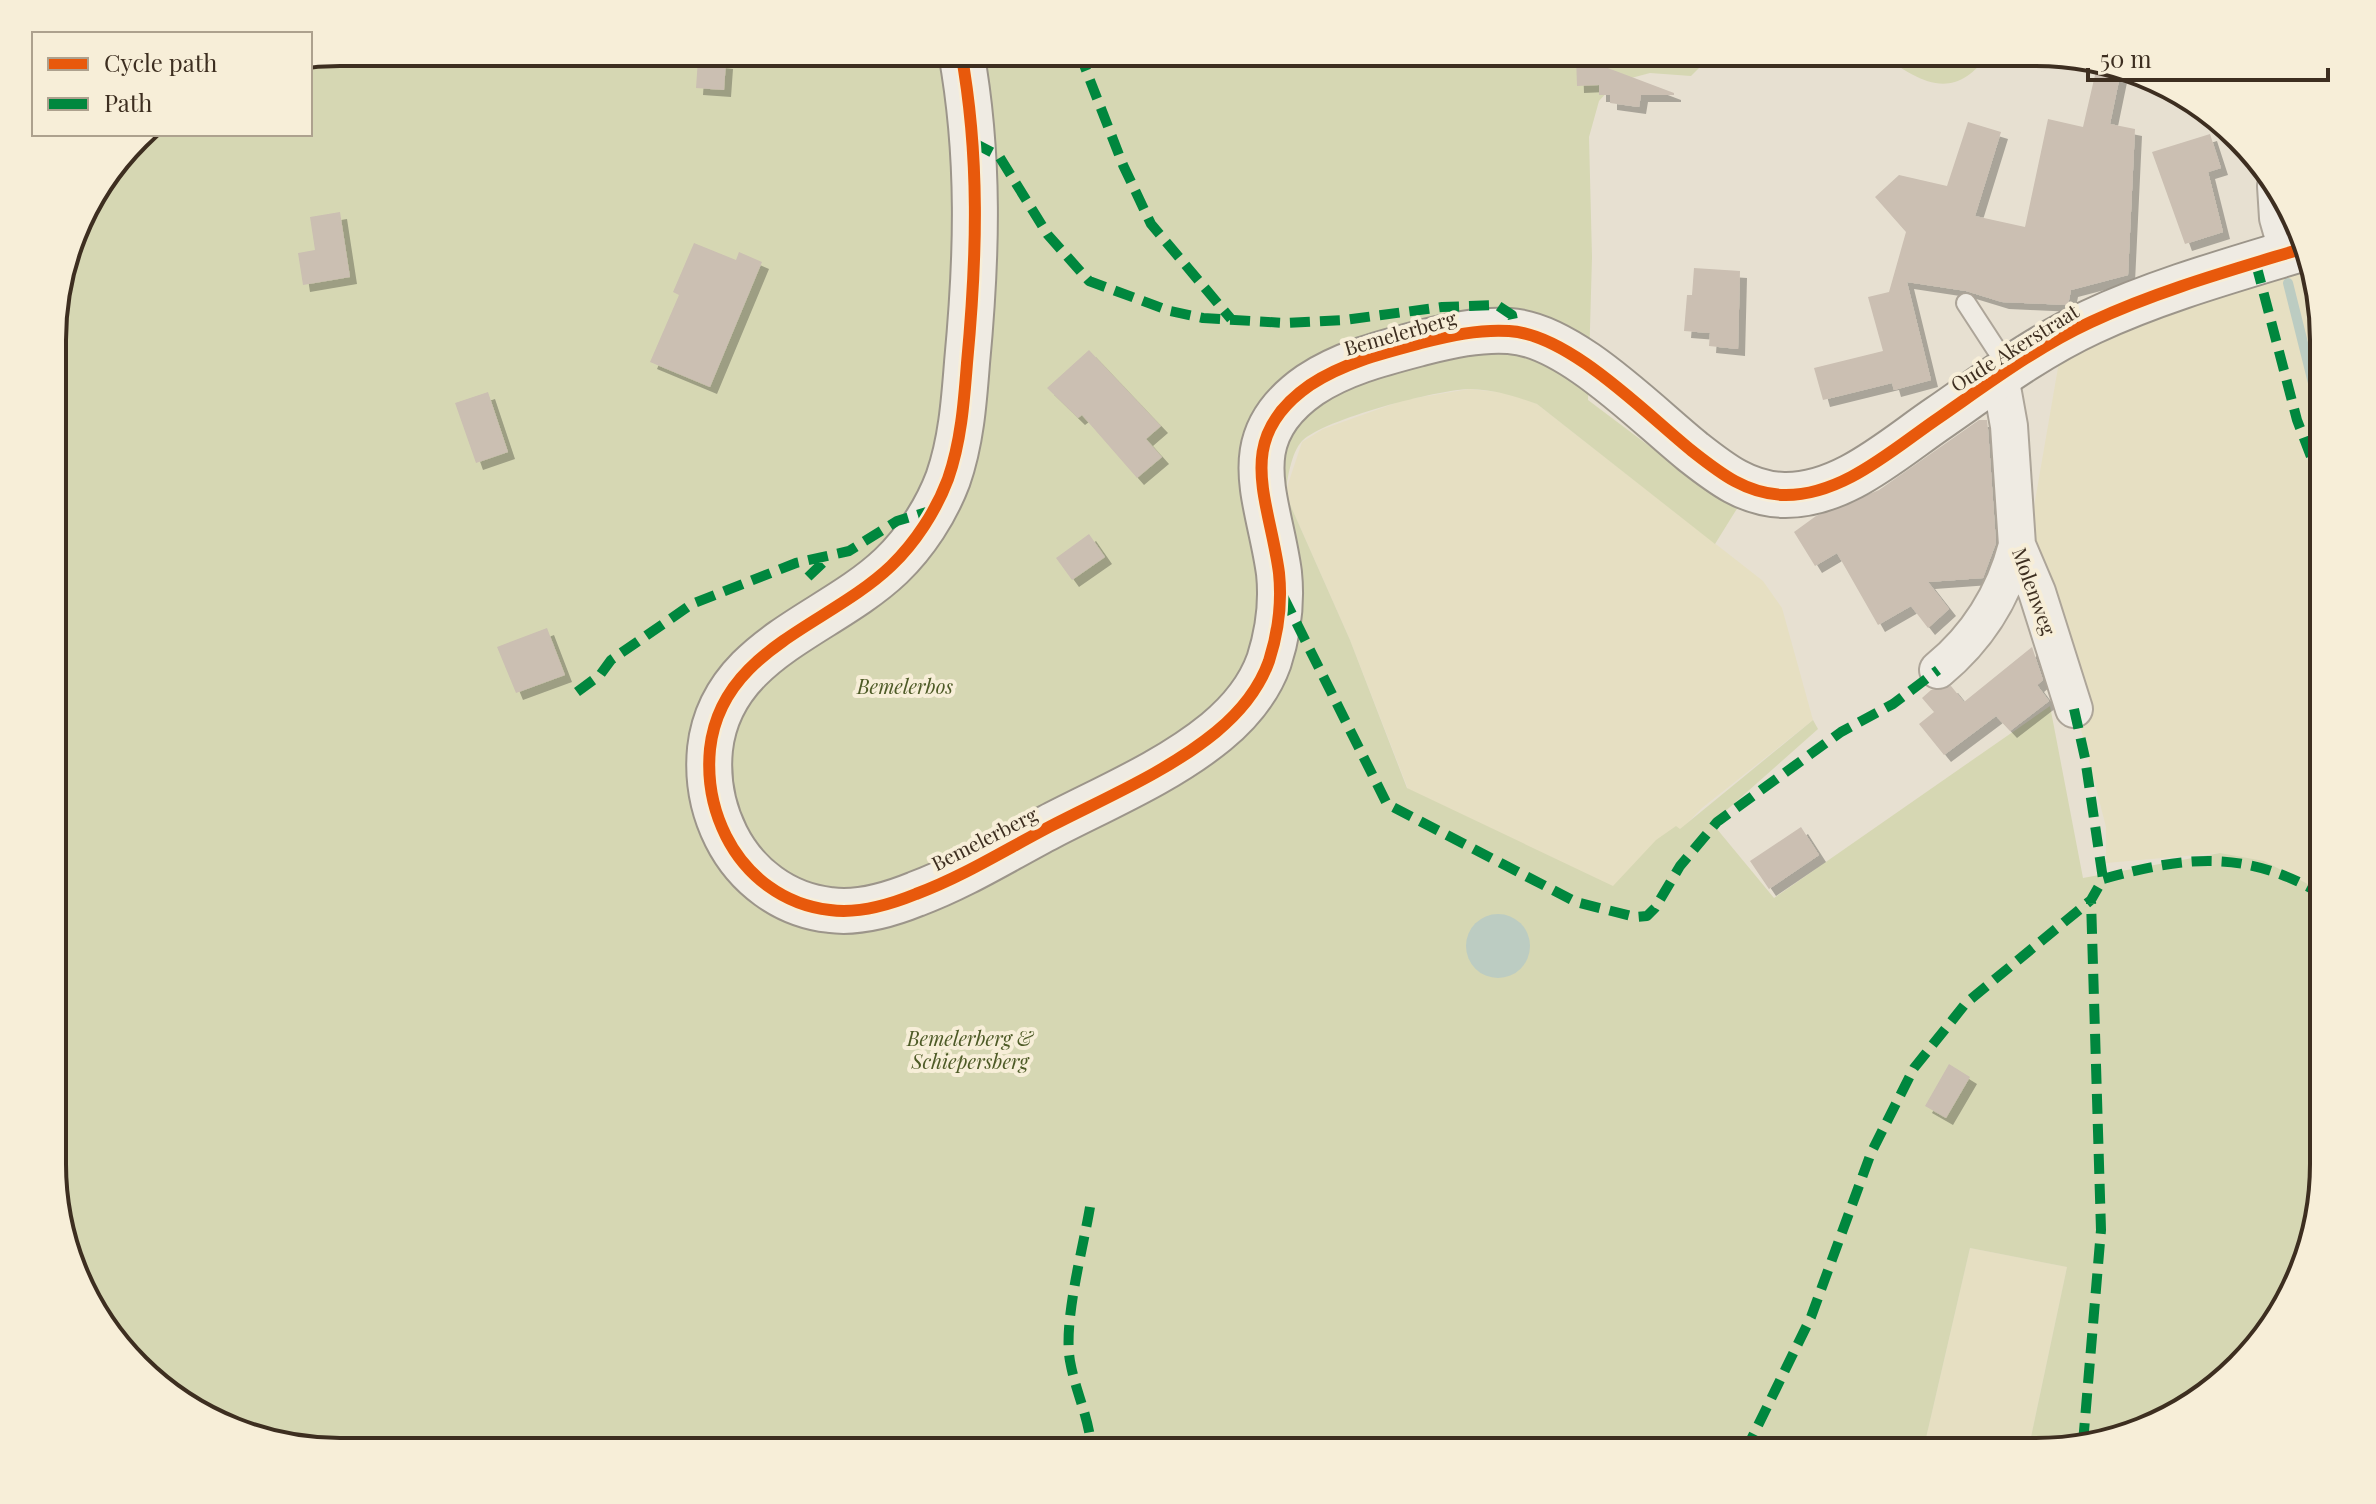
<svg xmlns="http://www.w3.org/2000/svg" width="2376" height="1504" font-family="'Playfair Display',serif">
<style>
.farmland{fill:#e6dfc2}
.green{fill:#d6d7b3}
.water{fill:#bcccc2}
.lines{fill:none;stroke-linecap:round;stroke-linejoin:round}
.stream{stroke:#bcccc2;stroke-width:10}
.building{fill:#cbbfb2;filter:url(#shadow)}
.lane-casing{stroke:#ada599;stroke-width:22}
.street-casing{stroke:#ada599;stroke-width:40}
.secondary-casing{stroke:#9c958a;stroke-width:48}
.lane{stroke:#efebe3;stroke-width:18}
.street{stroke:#efebe3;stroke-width:36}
.secondary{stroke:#efebe3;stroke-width:44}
.quiet{stroke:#00873e;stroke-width:10;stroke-dasharray:20 10;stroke-linecap:butt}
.cycleway-casing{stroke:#f7eed8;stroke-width:17}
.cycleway{stroke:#e8590c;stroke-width:12}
.labels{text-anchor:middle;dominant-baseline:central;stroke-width:8;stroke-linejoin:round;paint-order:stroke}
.street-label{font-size:20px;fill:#3d2e20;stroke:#f7eed8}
.park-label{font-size:20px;font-style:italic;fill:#4d5a26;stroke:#f7eed8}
.rim{fill:none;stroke:#3d2e20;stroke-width:4}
</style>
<defs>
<filter id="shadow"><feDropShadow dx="7" dy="7" stdDeviation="0" flood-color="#0004"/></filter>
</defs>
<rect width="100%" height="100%" fill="#e7e0d1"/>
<path class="farmland" d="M2306,263l17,58v571l-59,-31 -44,-8 -114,10v-36l-76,-297 30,-174 21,-13z
M1469,389l39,4 29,11 226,177 19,27 31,112 -111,88 -81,83 -213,-102 -58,-149 -65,-147 17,-51 21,-13 81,-29z
M1970,1248l97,19 -39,184h-105z"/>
<path class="green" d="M340,52h1375l-24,24 -41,-3 -34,9 -17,19 -10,36 3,120 -4,143 121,91 29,16 -23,37 -178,-140c-22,-8 -42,-14 -66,-15 -32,0 -147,30 -169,52 -11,12 -14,37 -17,52l65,147 57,148 206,98 43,-46 20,-14 4,3 133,-109 5,9 -106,94 62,75 276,-192 33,172 137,-25 44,8 59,31v290l-47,141 -97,91 -125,37h-26l39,-184 -97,-19 -47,203 -1583,1 -75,-10 -84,-38 -90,-96 -37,-107v-898l28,-91 60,-78h168v-76z
M1877,52h113c-37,53 -69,30 -113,0z"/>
<path class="water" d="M1466 946a32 32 0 1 1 64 0a32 32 0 1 1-64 0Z"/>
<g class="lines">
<path class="stream" d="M2288,283l35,140"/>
</g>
<path class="building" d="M1576,56l98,37v2h-33l-2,12 -29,-4v-8h-11v-10l-22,1z
M698,59l28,3 -2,28 -28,-2z
M2098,62l24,4 -12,58 25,5 -7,146 -57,15 -3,15 -66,-3 -36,-11 -59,-9 24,98 -37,10 -2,-7 -69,17 -9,-32 69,-17 -15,-54 21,-5 17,-60 -31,-35 24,-22 48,11 21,-64 33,10 -26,84 50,11 23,-108 35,8z
M2210,134l11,34 -13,4 15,60 -38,12 -33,-92z
M340,212l10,65 -47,8 -5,-32 17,-3 -5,-33z
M694,243l42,17 3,-8 23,10 -52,125 -60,-25 29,-67 -6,-3z
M1694,268l46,3 -2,78 -29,-3 1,-13 -26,-2 3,-36h5z
M1089,350l72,76 -15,13 16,18 -25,21 -55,-63 -4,3 -31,-30z
M488,392l20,60 -32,11 -21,-60z
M1979,420h8l1,9 8,114 -13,35 -55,4 21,27 -21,19 -17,-22 -33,19 -41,-72 -22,13 -21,-34 22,-16 63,-26z
M1089,534l16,23 -33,23 -16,-22z
M547,628l18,47 -49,18 -19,-46z
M2032,647l11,33 -6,5 12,16 -39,30 -14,-15 -52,39 -25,-31 15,-12 -12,-14 9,-8 20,-4 13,16z
M1801,827l18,28 -50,34 -19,-28z
M1949,1064l21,13 -24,41 -21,-12z"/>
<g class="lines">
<g class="lane-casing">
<path id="lane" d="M1966,303l43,66"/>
</g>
<g class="street-casing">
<path id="street" d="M2276,186l2,32 10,35
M2000,376l9,50 8,119 20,47 37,117
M1938,670c40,-33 66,-75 79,-125"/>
</g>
<g class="secondary-casing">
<path id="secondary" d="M961,52c19,104 16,205 6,311 -3,39 -6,79 -19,116 -12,32 -33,64 -57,87 -63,60 -170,83 -181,183 -3,31 2,59 16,87 20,40 58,69 104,74 29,4 59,-5 86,-16 46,-17 89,-44 133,-67 56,-29 118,-55 167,-95 23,-19 43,-43 53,-71 9,-28 13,-59 10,-88 -10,-75 -47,-134 31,-188 33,-22 73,-32 111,-42 28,-7 58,-14 88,-12 60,3 136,82 183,120 28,22 54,43 92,44 59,1 110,-47 156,-78 49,-34 97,-70 151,-95 66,-31 141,-52 210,-73"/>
</g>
<use href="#lane" class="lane"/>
<use href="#street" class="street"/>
<use href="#secondary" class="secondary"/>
<path class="quiet" d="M1079,52l44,113 28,59 80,95
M974,143l25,13 49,79 41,46 81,30 33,7 82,5 59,-3 98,-13 55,-2 15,10 3,15
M2256,264l41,156 26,68
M808,577l21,-20
M1283,596l104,208 189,98 59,15 12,-1 8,-8 25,-42 37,-44 124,-90 52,-28 45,-34
M577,692l23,-17 11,-15 81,-56 104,-41 53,-12 48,-30 36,-11
M2074,709l11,49 18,121
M1090,1207c-7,42 -27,114 -20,154 6,33 19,55 22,91
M2083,1443l18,-213 -10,-330
M1745,1452l66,-135 60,-164 43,-85 52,-65 125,-103 12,-21c83,-23 143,-30 220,16"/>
<g class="cycleway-casing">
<path id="cycleway" d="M961,52c19,104 16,205 6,311 -3,39 -6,79 -19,116 -12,32 -33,64 -57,87 -63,60 -170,83 -181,183 -3,31 2,59 16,87 20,40 58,69 104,74 29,4 59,-5 86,-16 46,-17 89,-44 133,-67 56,-29 118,-55 167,-95 23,-19 43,-43 53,-71 9,-28 13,-59 10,-88 -10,-75 -47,-134 31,-188 33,-22 73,-32 111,-42 28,-7 58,-14 88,-12 60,3 136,82 183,120 28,22 54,43 92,44 59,1 110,-47 156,-78 49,-34 97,-70 151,-95 66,-31 141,-52 210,-73"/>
</g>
<use href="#cycleway" class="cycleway"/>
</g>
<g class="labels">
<g class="street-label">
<text transform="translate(1400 332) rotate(-16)">Bemelerberg</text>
<text transform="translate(2014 347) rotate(-32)">Oude Akerstraat</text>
<text transform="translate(2035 591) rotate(70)">Molenweg</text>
<text transform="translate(984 838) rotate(-27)">Bemelerberg</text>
</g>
<g class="park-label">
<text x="905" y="685">Bemelerbos</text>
<text x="970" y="1037">Bemelerberg &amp;<tspan x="970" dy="23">Schiepersberg</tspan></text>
</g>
</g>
<path d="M0 0H2376V1504H0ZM340 66H2036A274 274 0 0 1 2310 340V1164A274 274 0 0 1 2036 1438H340A274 274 0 0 1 66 1164V340A274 274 0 0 1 340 66Z" fill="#f7eed8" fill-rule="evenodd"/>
<path class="rim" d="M340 66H2036A274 274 0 0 1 2310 340V1164A274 274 0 0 1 2036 1438H340A274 274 0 0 1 66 1164V340A274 274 0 0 1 340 66Z"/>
<rect x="32" y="32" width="280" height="104" fill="#f7eed8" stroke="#ada18e" stroke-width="2"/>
<rect x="48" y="58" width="40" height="12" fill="#e8590c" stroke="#ada18e" stroke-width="2"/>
<text x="104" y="72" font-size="24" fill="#3d2e20">Cycle path</text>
<rect x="48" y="98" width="40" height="12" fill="#00873e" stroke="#ada18e" stroke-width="2"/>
<text x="104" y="112" font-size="24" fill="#3d2e20">Path</text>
<path d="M2088 68v12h240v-12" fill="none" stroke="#3d2e20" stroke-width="4"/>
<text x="2100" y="68" font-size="24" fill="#3d2e20" stroke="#f7eed8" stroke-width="6" paint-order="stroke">50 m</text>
</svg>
